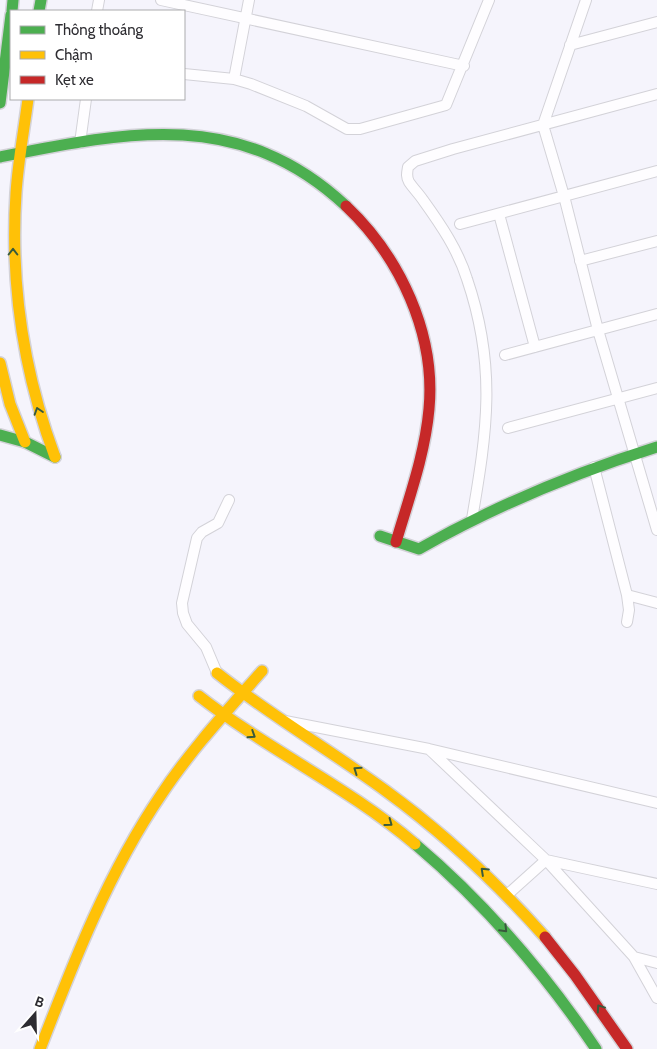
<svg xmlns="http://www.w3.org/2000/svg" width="657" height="1049" font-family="Cabin,sans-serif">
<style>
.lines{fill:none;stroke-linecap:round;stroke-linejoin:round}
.street-casing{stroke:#d3d2d8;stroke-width:12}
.fast-casing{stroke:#d3d2d8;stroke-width:14}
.slow-casing{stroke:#d3d2d8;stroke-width:14}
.jam-casing{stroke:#d3d2d8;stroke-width:14}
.street{stroke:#fefdff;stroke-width:10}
.fast{stroke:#4caf50;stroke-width:11}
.slow{stroke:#ffc107;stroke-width:11}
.jam{stroke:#c62828;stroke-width:11}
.oneway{stroke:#385a3c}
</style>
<rect width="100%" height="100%" fill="#f5f4fc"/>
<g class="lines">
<g class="street-casing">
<path id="street" d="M161,0l303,66
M586,0l-43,125 21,71 34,134 59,200
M97,11l2,-11
M570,45l87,-23
M184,74l50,5 17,5 55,22 41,23h13l86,-24 43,-105
M234,79l15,-79
M80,143l6,-44
M499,214l36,133
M460,224l197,-53
M580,261l77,-20
M505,355l152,-41
M508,428l149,-40
M594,467l33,128 2,15 -2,12
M472,519c15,-88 25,-152 -5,-240 -9,-29 -26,-54 -44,-79 -4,-6 -10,-12 -14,-18 -3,-5 -2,-9 -1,-15l7,-6 38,-12 204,-55
M627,595l30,8
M217,673l-11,-26 -19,-23 -4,-11 -1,-10 15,-65 5,-6 16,-9 11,-23
M285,721l144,28 228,54
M430,750l116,110 88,97 23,41
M507,895l39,-35 111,24
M634,957l23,6"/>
</g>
<g class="fast-casing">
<path id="fast" d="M12,11l1,-11
M39,11l2,-11
M0,103l11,-88
M0,157c129,-26 241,-49 346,49
M0,435l25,7 30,15
M380,536l39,13c76,-43 155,-76 238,-102
M415,844c71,60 129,128 181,205"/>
</g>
<g class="slow-casing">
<path id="slow" d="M28,99c-4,31 -10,63 -12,94 -6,92 7,178 39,264
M0,363l10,41 15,38
M217,673c54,43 113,77 169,118 59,43 111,92 159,146
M199,696c69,54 149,91 216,148
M40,1049c34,-88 68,-176 121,-254 29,-44 66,-84 101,-124"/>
</g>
<g class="jam-casing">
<path id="jam" d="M346,206c54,51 90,128 83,203 -4,45 -20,89 -33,133
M545,937l30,38 52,74"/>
</g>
<use href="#street" class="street"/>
<use href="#fast" class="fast"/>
<use href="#slow" class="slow"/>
<use href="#jam" class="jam"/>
</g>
<defs><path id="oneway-chevron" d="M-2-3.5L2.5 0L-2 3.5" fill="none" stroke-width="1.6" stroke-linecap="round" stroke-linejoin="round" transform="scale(1.25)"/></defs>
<g class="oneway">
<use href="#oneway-chevron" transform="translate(13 252) rotate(-90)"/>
<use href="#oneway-chevron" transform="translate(38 411) rotate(-108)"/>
<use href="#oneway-chevron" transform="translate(252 735) rotate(33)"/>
<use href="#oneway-chevron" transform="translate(357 770) rotate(-145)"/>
<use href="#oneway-chevron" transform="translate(389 823) rotate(36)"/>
<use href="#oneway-chevron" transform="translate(484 871) rotate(-137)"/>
<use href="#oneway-chevron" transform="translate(504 929) rotate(46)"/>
<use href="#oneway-chevron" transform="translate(600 1008) rotate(-124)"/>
</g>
<rect x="10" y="10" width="175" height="90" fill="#ffffff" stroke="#ababad"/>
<rect x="20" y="26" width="25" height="8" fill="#4caf50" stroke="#ababad"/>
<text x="55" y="35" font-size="15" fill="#2d2c31">Thông thoáng</text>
<rect x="20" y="51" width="25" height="8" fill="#ffc107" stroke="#ababad"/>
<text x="55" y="60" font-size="15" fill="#2d2c31">Chậm</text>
<rect x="20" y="76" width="25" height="8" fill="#c62828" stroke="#ababad"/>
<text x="55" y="85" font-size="15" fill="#2d2c31">Kẹt xe</text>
<g transform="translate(35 1014) rotate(20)" stroke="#ffffff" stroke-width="4" paint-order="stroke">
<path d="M0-4L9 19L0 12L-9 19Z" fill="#2d2c31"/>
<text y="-8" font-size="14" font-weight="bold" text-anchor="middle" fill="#2d2c31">B</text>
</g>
</svg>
